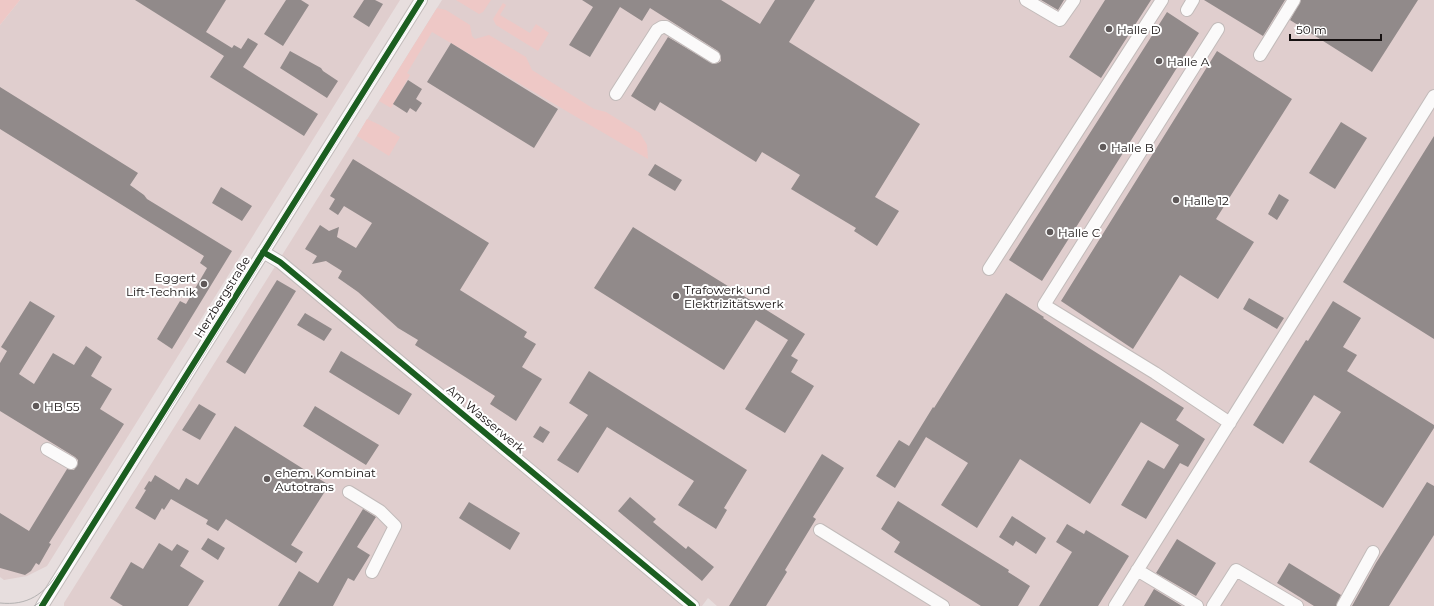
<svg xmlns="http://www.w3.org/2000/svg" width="1434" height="606" font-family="Montserrat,sans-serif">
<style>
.built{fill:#e0cece}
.green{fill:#eec8c6}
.building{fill:#918a8a}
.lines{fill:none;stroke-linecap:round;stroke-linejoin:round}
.minor-casing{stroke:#c2bbba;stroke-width:14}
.minor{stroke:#fbfafa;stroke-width:12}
.tram{stroke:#b3b1b1;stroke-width:1}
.cycleway-casing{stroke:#fff;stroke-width:8}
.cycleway{stroke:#1b5e20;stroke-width:6}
.poi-dot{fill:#5f5959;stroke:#fff;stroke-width:1.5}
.labels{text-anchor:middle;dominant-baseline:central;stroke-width:4;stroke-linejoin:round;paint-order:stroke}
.poi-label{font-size:12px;fill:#161111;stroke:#fff;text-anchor:start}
.street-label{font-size:12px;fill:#161111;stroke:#fff}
</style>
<rect width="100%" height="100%" fill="#e7dede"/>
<path class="built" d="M20,0h380l-353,566 -20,10 -23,4 -4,-3v-552z
M442,0h992v606h-717l-9,-8 -6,8h-638v-3z"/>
<path class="green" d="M0,0h20l-20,25z
M456,0h35l-8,12 -4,2z
M503,3l3,2 -6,10 30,18 6,-9 13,9 -11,18 -42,-26 -3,-6z
M437,8l9,2 24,15 2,11 3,3 14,-4 37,22 6,13 62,39 12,3 34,21 7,12 1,14 -216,-127 -25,41 3,2 -19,33 -12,-7z
M367,119l13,6 20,12 -11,19 -32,-20z"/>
<path class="building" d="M135,0h91l-20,32 26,16 2,-3 7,4 7,-11 10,6 -15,23 75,47 -14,22 -94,-59 14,-21z
M286,0h15l8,5 -26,41 -19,-12z
M364,0h11l8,4 -14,23 -16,-10z
M582,0h139l39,24 15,-24h40l-26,42 131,82 -45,73 24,14 -22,35 -23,-15 2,-3 -65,-39 9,-14 -38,-23 -6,10 -96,-60 -5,9 -24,-15 37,-59 45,27 5,-1 3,-2v-4l-3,-6 -68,-43 -8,13 -22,-14 -30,50 -21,-12 24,-38z
M1041,0h23l-6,10z
M1105,0h46l-50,78 -32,-21z
M1204,0h81l-22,36z
M1301,0h117l-46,72 -82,-52z
M1167,12l32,21 -157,248 -33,-21z
M451,43l107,66 -24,39 -107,-66z
M290,51l31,17 2,3 15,10 -11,17 -47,-30z
M1217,51l75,48 -76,120 38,23 -36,57 -38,-24 -47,74 -72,-48z
M408,80l14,9 -6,10 6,4 -6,9 -6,-4 -3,5 -14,-9z
M0,87l138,86 -8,12 14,10 3,4 85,52 -60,98 -15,-10 23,-38 6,3 21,-36 -7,-5 4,-7 -204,-127z
M1341,122l26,16 -32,51 -26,-16z
M1434,136v203l-91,-57z
M353,159l136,84 -29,47 67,42 -3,5 12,7 -14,23 20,12 -26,42 -26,-17 5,-8 -80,-51 3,-5 -20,-12 -40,-36 -20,-14 4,-7 -16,-10 -14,3 5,-8 -12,-7 15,-24 9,6 10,-4 -2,10 19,11 16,-25 -28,-17 -6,9 -9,-6 6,-10 -5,-3z
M655,164l27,16 -7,11 -27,-16z
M221,187l31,19 -10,15 -30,-18z
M1279,194l10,6 -12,20 -9,-6z
M633,227l172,107 -14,22 7,4 -7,12 23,14 -29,47 -40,-24 43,-69 -32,-20 -32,50 -130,-82z
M277,280l19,11 -51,83 -19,-12z
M1006,293l38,24 -1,1 46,30 95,60 -8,12 29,19 -17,28 -8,-4 -34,56 -25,-14 27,-45 16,9 15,-24 -38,-23 -51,82 -70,-45 -43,69 -36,-23 27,-42 -42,-26 -31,51 -19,-12 23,-36 10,6 24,-39 1,1z
M1249,298l35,20 -7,11 -34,-20z
M30,301l25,15 -36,58 15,10 19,-31 21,12 12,-19 16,11 -11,19 21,13 -12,20 24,15 -75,119 2,1 -12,21 -3,-2 -5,8 -6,4 -25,-7v-55l29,18 38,-62 7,1 4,-7v-3l-3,-3 -75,-46v-48l7,-12 -6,-4z
M1333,301l28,17 -18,29 14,8 -10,16 87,54v3l-51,80 -74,-46 32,-50 -27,-17 -31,49 -30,-19 53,-85 2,1z
M305,313l27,16 -8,12 -27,-16z
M341,351l71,43 -13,21 -70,-43z
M589,371l158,99 -23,38 3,2 -11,19 -38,-24 16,-24 -87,-54 -29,46 -21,-13 31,-45 -19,-12z
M199,404l17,10 -16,26 -18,-10z
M315,406l64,39 -13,20 -63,-39z
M235,426l94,59 -38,60 12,7 -7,11 -70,-44 -8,12 -12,-7 2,-4 -37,-21 -7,11 -2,-2 -7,12 -20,-12 11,-18 -2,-1 5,-8 2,1 4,-7 24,15 7,-12 12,7z
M540,426l10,6 -7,11 -10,-6z
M822,454l22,14 -31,49 3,2 -31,51 2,2 -21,34h-37z
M1427,482l7,4v49l-45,71h-37l24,-43z
M630,497l26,22 -3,3 33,27 2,-3 26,21 -12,14 -84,-70z
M898,501l111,69 -1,2 22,14 -12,20h-37l-87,-54 6,-10 -19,-13z
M469,502l51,31 -10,17 -51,-32z
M363,509l13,8 -19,30 13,8 -16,26 -6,-3 -15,28h-55l21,-35 19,12z
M1012,516l34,22 -10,16 -20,-13 -3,5 -14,-9z
M1067,524l17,10 2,-4 43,26 -31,50h-59l33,-54 -16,-10z
M208,538l17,10 -7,12 -17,-11z
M1177,539l39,24 -20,33 -40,-23z
M159,543l13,8 5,-7 12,7 -9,15 24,15 -16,25h-65l-13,-8 21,-36 12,7z
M1289,563l52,32 -5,11h-22l-37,-23z
M1154,589l28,17h-38z"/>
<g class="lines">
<g class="minor-casing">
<path id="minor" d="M1026,0l34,20 14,-20
M1187,10l6,-10
M1218,29l-174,276 111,68 75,50
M1260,55l34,-55
M616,94l41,-64 5,-3h4l48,30
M263,252l17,10 413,344
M989,269l173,-269
M47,449l24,14
M349,492l31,19 15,15 -23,46
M820,530l123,76
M1137,570l60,36
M42,606l379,-606
M1115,606l319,-510
M1213,606l23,-36 61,36
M1343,606l30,-54"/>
</g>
<use href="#minor" class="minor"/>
<path class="tram" d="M71,553l346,-553
M0,603c28,3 44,-9 59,-31
M34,606l11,-7 12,-13 118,-185 250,-401"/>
<g class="cycleway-casing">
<path id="cycleway" d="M263,252l17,10 413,344
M42,606l379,-606"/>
</g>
<use href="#cycleway" class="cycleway"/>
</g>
<g class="poi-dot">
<circle cx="1109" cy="29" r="4"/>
<circle cx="1159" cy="61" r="4"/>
<circle cx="1103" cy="147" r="4"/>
<circle cx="1176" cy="200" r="4"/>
<circle cx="1050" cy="232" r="4"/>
<circle cx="204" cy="284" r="4"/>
<circle cx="676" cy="296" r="4"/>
<circle cx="36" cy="406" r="4"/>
<circle cx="267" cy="479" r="4"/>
</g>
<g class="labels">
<g class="poi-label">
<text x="1117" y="29">Halle D</text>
<text x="1167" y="61">Halle A</text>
<text x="1111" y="147">Halle B</text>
<text x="1184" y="200">Halle 12</text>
<text x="1058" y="232">Halle C</text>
<text x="196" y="277" text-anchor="end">Eggert<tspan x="196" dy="14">Lift-Technik</tspan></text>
<text x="684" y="289">Trafowerk und<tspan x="684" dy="14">Elektrizitätswerk</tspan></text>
<text x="44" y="406">HB 55</text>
<text x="275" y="472">ehem. Kombinat<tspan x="275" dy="14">Autotrans</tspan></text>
</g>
<g class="street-label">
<text transform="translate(222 297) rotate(-58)">Herzbergstraße</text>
<text transform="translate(486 419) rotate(40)">Am Wasserwerk</text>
</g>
</g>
<path d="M1290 34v6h91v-6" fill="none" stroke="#161111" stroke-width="2"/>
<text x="1296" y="34" font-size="12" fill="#161111" stroke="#ffffff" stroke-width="3" paint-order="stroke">50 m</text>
</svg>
